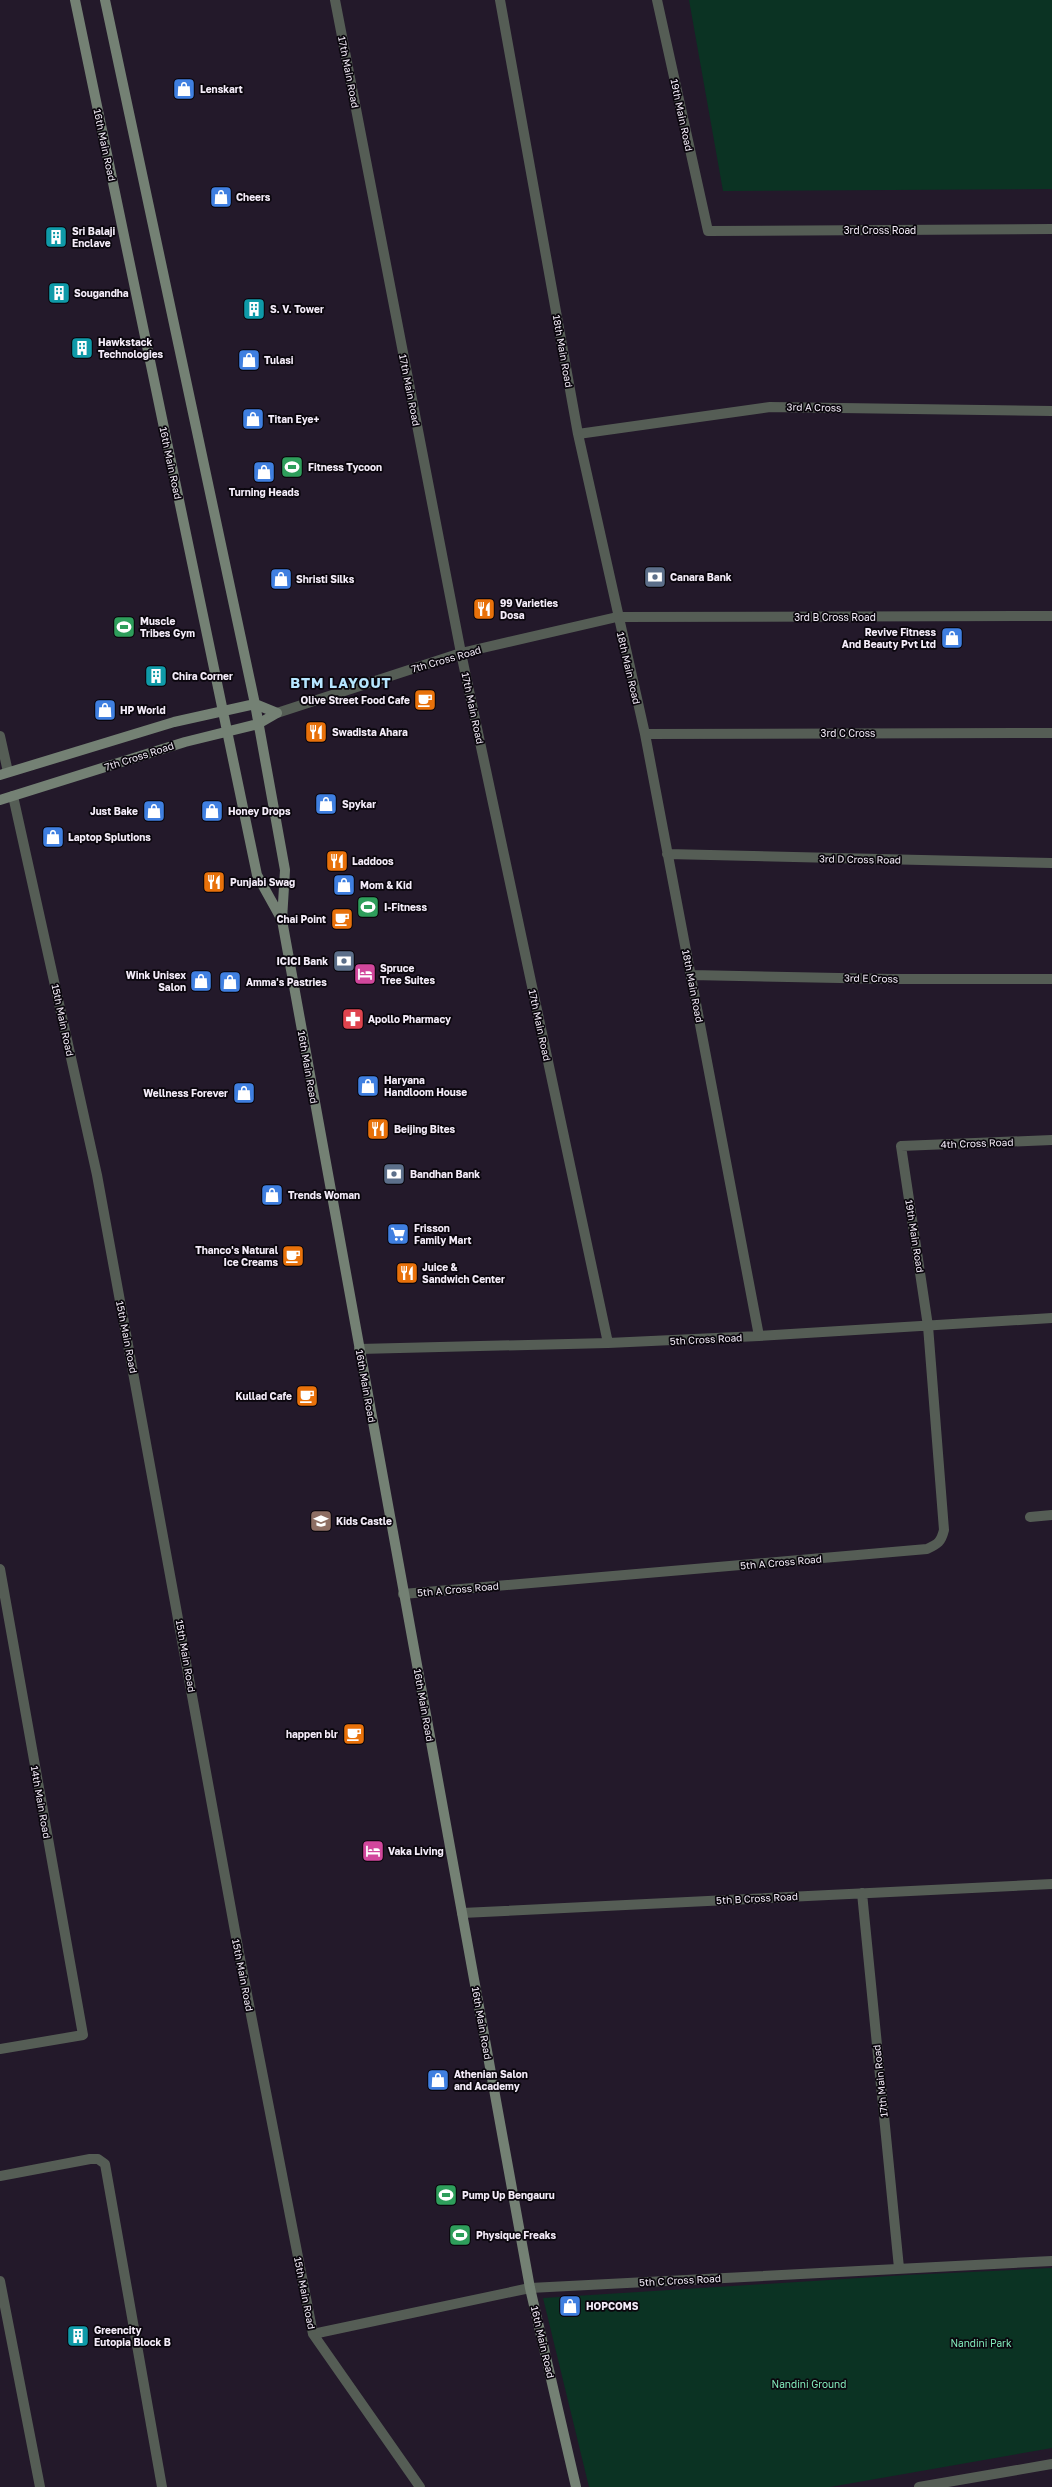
<svg xmlns="http://www.w3.org/2000/svg" width="1052" height="2487" font-family="'Golos Text',sans-serif">
<style>
.green{fill:#0b3323}
.lines{fill:none;stroke-linecap:round;stroke-linejoin:round}
.street{stroke:#555d55;stroke-width:10}
.secondary{stroke:#748174;stroke-width:10}
.labels{text-anchor:middle;dominant-baseline:central;stroke-width:3.5;stroke-linejoin:round;paint-order:stroke}
.street-label{font-size:10px;fill:#f4ecf9;stroke:#0a060d}
.poi-label{font-size:10px;font-weight:bold;fill:#f4ecf9;stroke:#0a060d;text-anchor:start}
.park-label{font-size:10px;fill:#80e8b9;stroke:#0a060d}
.district-label{font-size:14px;font-weight:bold;letter-spacing:1px;fill:#b6e6ff;stroke:#0a060d}
</style>
<rect width="100%" height="100%" fill="#23192a"/>
<path class="green" d="M689,0h363v189l-329,2z
M1052,2268v180l-222,39h-241l-46,-189 364,-23z"/>
<g class="lines">
<path class="street" d="M335,0l126,653 147,690
M500,0l78,434 67,300 114,602
M657,0l51,231 344,-2
M578,434l192,-27 282,4
M277,713l184,-60 156,-36 435,-1
M645,734l407,-1
M0,736l8,36
M13,796l84,379 142,778 74,381 107,153
M667,854l385,9
M691,975l200,4h161
M359,1349l249,-6 151,-7 293,-18
M1030,1517l22,-2
M0,1569l83,466 -83,14
M403,1594l524,-45c11,-5 14,-7 17,-19l-16,-204 -27,-180 151,-6
M862,1893l37,375
M462,1913l590,-29
M0,2176l90,-17h8l7,5 57,323
M0,2281l40,206
M313,2334l217,-46 522,-27
M919,2487l133,-23"/>
<path class="secondary" d="M75,0l182,875 25,45
M105,0l150,704 30,166 -3,50 248,1368 46,199
M0,775l174,-53 81,-18 22,9
M0,800l185,-58 73,-18 19,-11"/>
</g>
<defs>
<g id="shop-square" transform="scale(1.15)"><rect x="-9" y="-9" width="18" height="18" rx="4" fill="#3f7fe0" stroke="#0a060d"/><path d="M-5-2.5h2.3a2.7 3.5 0 0 1 5.4 0H5L5.5 6h-11ZM-1.5-2.5h3a1.5 2.3 0 0 0-3 0Z" fill="#fff"/></g>
<g id="building-square" transform="scale(1.15)"><rect x="-9" y="-9" width="18" height="18" rx="4" fill="#0f9aa8" stroke="#0a060d"/><path d="M-4-6H4V6H1V3H-1V6H-4ZM-2.5-4.3h1.7v1.8h-1.7ZM.8-4.3h1.7v1.8H.8ZM-2.5-1h1.7V.8h-1.7ZM.8-1h1.7V.8H.8Z" fill="#fff"/></g>
<g id="stadium-square" transform="scale(1.15)"><rect x="-9" y="-9" width="18" height="18" rx="4" fill="#2e9e5b" stroke="#0a060d"/><path d="M0-5a6.5 5 0 1 0 0 10a6.5 5 0 1 0 0-10ZM-3.5-1.8h7v3.6h-7Z" fill="#fff"/></g>
<g id="bank-square" transform="scale(1.15)"><rect x="-9" y="-9" width="18" height="18" rx="4" fill="#5c6f8a" stroke="#0a060d"/><path d="M-6-4H6V4H-6ZM0-2.3a2.3 2.3 0 1 0 0 4.6a2.3 2.3 0 1 0 0-4.6Z" fill="#fff"/></g>
<g id="restaurant-square" transform="scale(1.15)"><rect x="-9" y="-9" width="18" height="18" rx="4" fill="#e8710a" stroke="#0a060d"/><path d="M-5-6h1v4h1v-4h1v4h1v-4h1v5L-1.5 .5V6h-2V.5L-5-1ZM5-6V6H3V1.5H1.5Q1.5-4 5-6Z" fill="#fff"/></g>
<g id="cafe-square" transform="scale(1.15)"><rect x="-9" y="-9" width="18" height="18" rx="4" fill="#e8710a" stroke="#0a060d"/><path d="M-5.5-4.5H6V0H3Q3 3.5 0 3.5H-2.5Q-5.5 3.5-5.5 0ZM3-3.2v2h1.7v-2ZM-6 4.5H4V6H-6Z" fill="#fff"/></g>
<g id="hotel-square" transform="scale(1.15)"><rect x="-9" y="-9" width="18" height="18" rx="4" fill="#d1479c" stroke="#0a060d"/><path d="M-6-4.5h1.5V1H6V5H4.5V3h-9V5H-6ZM-4 0a1.8 1.8 0 1 1 3.6 0ZM.5 0V-2.5h3Q6-2.5 6 0Z" fill="#fff"/></g>
<g id="pharmacy-square" transform="scale(1.15)"><rect x="-9" y="-9" width="18" height="18" rx="4" fill="#e0444e" stroke="#0a060d"/><path d="M-2-6h4v4h4v4h-4v4h-4v-4h-4v-4h4Z" fill="#fff"/></g>
<g id="supermarket-square" transform="scale(1.15)"><rect x="-9" y="-9" width="18" height="18" rx="4" fill="#3f7fe0" stroke="#0a060d"/><path d="M-6-5.5h2.5l.6 2H6L4.5 2H-2.5L-4.4-4H-6ZM-1.5 3.2a1.3 1.3 0 1 0 .1 0ZM3 3.2a1.3 1.3 0 1 0 .1 0Z" fill="#fff"/></g>
<g id="school-square" transform="scale(1.15)"><rect x="-9" y="-9" width="18" height="18" rx="4" fill="#8d6e63" stroke="#0a060d"/><path d="M0-5L7-2L0 1L-7-2ZM-4 1L0 2.5L4 1V4Q0 6-4 4Z" fill="#fff"/></g>
</defs>
<g fill-rule="evenodd">
<use href="#shop-square" x="184" y="89"/>
<use href="#shop-square" x="221" y="197"/>
<use href="#building-square" x="56" y="237"/>
<use href="#building-square" x="59" y="293"/>
<use href="#building-square" x="254" y="309"/>
<use href="#building-square" x="82" y="348"/>
<use href="#shop-square" x="249" y="360"/>
<use href="#shop-square" x="253" y="419"/>
<use href="#stadium-square" x="292" y="467"/>
<use href="#shop-square" x="264" y="472"/>
<use href="#bank-square" x="655" y="577"/>
<use href="#shop-square" x="281" y="579"/>
<use href="#restaurant-square" x="484" y="609"/>
<use href="#stadium-square" x="124" y="627"/>
<use href="#shop-square" x="952" y="638"/>
<use href="#building-square" x="156" y="676"/>
<use href="#cafe-square" x="425" y="700"/>
<use href="#shop-square" x="105" y="710"/>
<use href="#restaurant-square" x="316" y="732"/>
<use href="#shop-square" x="326" y="804"/>
<use href="#shop-square" x="154" y="811"/>
<use href="#shop-square" x="212" y="811"/>
<use href="#shop-square" x="53" y="837"/>
<use href="#restaurant-square" x="337" y="861"/>
<use href="#restaurant-square" x="214" y="882"/>
<use href="#shop-square" x="344" y="885"/>
<use href="#stadium-square" x="368" y="907"/>
<use href="#cafe-square" x="342" y="919"/>
<use href="#bank-square" x="344" y="961"/>
<use href="#hotel-square" x="365" y="974"/>
<use href="#shop-square" x="201" y="981"/>
<use href="#shop-square" x="230" y="982"/>
<use href="#pharmacy-square" x="353" y="1019"/>
<use href="#shop-square" x="368" y="1086"/>
<use href="#shop-square" x="244" y="1093"/>
<use href="#restaurant-square" x="378" y="1129"/>
<use href="#bank-square" x="394" y="1174"/>
<use href="#shop-square" x="272" y="1195"/>
<use href="#supermarket-square" x="398" y="1234"/>
<use href="#cafe-square" x="293" y="1256"/>
<use href="#restaurant-square" x="407" y="1273"/>
<use href="#cafe-square" x="307" y="1396"/>
<use href="#school-square" x="321" y="1521"/>
<use href="#cafe-square" x="354" y="1734"/>
<use href="#hotel-square" x="373" y="1851"/>
<use href="#shop-square" x="438" y="2080"/>
<use href="#stadium-square" x="446" y="2195"/>
<use href="#stadium-square" x="460" y="2235"/>
<use href="#shop-square" x="570" y="2306"/>
<use href="#building-square" x="78" y="2336"/>
</g>
<g class="labels">
<g class="street-label">
<text transform="translate(349 72) rotate(79)">17th Main Road</text>
<text transform="translate(682 115) rotate(78)">19th Main Road</text>
<text transform="translate(105 145) rotate(78)">16th Main Road</text>
<text x="880" y="230">3rd Cross Road</text>
<text transform="translate(563 351) rotate(80)">18th Main Road</text>
<text transform="translate(410 390) rotate(79)">17th Main Road</text>
<text transform="translate(814 407) rotate(1)">3rd A Cross</text>
<text transform="translate(171 463) rotate(78)">16th Main Road</text>
<text x="835" y="617">3rd B Cross Road</text>
<text transform="translate(446 659) rotate(-16)">7th Cross Road</text>
<text transform="translate(629 668) rotate(77)">18th Main Road</text>
<text transform="translate(473 708) rotate(78)">17th Main Road</text>
<text x="848" y="733">3rd C Cross</text>
<text transform="translate(139 756) rotate(-18)">7th Cross Road</text>
<text transform="translate(860 859) rotate(1)">3rd D Cross Road</text>
<text transform="translate(871 978) rotate(1)">3rd E Cross</text>
<text transform="translate(693 986) rotate(79)">18th Main Road</text>
<text transform="translate(63 1020) rotate(78)">15th Main Road</text>
<text transform="translate(540 1025) rotate(78)">17th Main Road</text>
<text transform="translate(308 1067) rotate(80)">16th Main Road</text>
<text transform="translate(977 1143) rotate(-2)">4th Cross Road</text>
<text transform="translate(915 1236) rotate(81)">19th Main Road</text>
<text transform="translate(127 1337) rotate(79)">15th Main Road</text>
<text transform="translate(706 1339) rotate(-3)">5th Cross Road</text>
<text transform="translate(366 1386) rotate(80)">16th Main Road</text>
<text transform="translate(781 1562) rotate(-5)">5th A Cross Road</text>
<text transform="translate(458 1589) rotate(-5)">5th A Cross Road</text>
<text transform="translate(186 1656) rotate(80)">15th Main Road</text>
<text transform="translate(424 1705) rotate(80)">16th Main Road</text>
<text transform="translate(41 1802) rotate(80)">14th Main Road</text>
<text transform="translate(757 1898) rotate(-3)">5th B Cross Road</text>
<text transform="translate(243 1975) rotate(79)">15th Main Road</text>
<text transform="translate(482 2023) rotate(80)">16th Main Road</text>
<text transform="translate(880 2081) rotate(-96)">17th Main Road</text>
<text transform="translate(680 2280) rotate(-3)">5th C Cross Road</text>
<text transform="translate(305 2293) rotate(79)">15th Main Road</text>
<text transform="translate(543 2342) rotate(77)">16th Main Road</text>
</g>
<g class="poi-label">
<text x="200" y="89">Lenskart</text>
<text x="236" y="197">Cheers</text>
<text x="72" y="231">Sri Balaji<tspan x="72" dy="12">Enclave</tspan></text>
<text x="74" y="293">Sougandha</text>
<text x="270" y="309">S. V. Tower</text>
<text x="98" y="342">Hawkstack<tspan x="98" dy="12">Technologies</tspan></text>
<text x="264" y="360">Tulasi</text>
<text x="268" y="419">Titan Eye+</text>
<text x="308" y="467">Fitness Tycoon</text>
<text x="264" y="492" text-anchor="middle">Turning Heads</text>
<text x="670" y="577">Canara Bank</text>
<text x="296" y="579">Shristi Silks</text>
<text x="500" y="603">99 Varieties<tspan x="500" dy="12">Dosa</tspan></text>
<text x="140" y="621">Muscle<tspan x="140" dy="12">Tribes Gym</tspan></text>
<text x="936" y="632" text-anchor="end">Revive Fitness<tspan x="936" dy="12">And Beauty Pvt Ltd</tspan></text>
<text x="172" y="676">Chira Corner</text>
<text x="410" y="700" text-anchor="end">Olive Street Food Cafe</text>
<text x="120" y="710">HP World</text>
<text x="332" y="732">Swadista Ahara</text>
<text x="342" y="804">Spykar</text>
<text x="138" y="811" text-anchor="end">Just Bake</text>
<text x="228" y="811">Honey Drops</text>
<text x="68" y="837">Laptop Splutions</text>
<text x="352" y="861">Laddoos</text>
<text x="230" y="882">Punjabi Swag</text>
<text x="360" y="885">Mom &amp; Kid</text>
<text x="384" y="907">I-Fitness</text>
<text x="326" y="919" text-anchor="end">Chai Point</text>
<text x="328" y="961" text-anchor="end">ICICI Bank</text>
<text x="380" y="968">Spruce<tspan x="380" dy="12">Tree Suites</tspan></text>
<text x="186" y="975" text-anchor="end">Wink Unisex<tspan x="186" dy="12">Salon</tspan></text>
<text x="246" y="982">Amma's Pastries</text>
<text x="368" y="1019">Apollo Pharmacy</text>
<text x="384" y="1080">Haryana<tspan x="384" dy="12">Handloom House</tspan></text>
<text x="228" y="1093" text-anchor="end">Wellness Forever</text>
<text x="394" y="1129">Beijing Bites</text>
<text x="410" y="1174">Bandhan Bank</text>
<text x="288" y="1195">Trends Woman</text>
<text x="414" y="1228">Frisson<tspan x="414" dy="12">Family Mart</tspan></text>
<text x="278" y="1250" text-anchor="end">Thanco's Natural<tspan x="278" dy="12">Ice Creams</tspan></text>
<text x="422" y="1267">Juice &amp;<tspan x="422" dy="12">Sandwich Center</tspan></text>
<text x="292" y="1396" text-anchor="end">Kullad Cafe</text>
<text x="336" y="1521">Kids Castle</text>
<text x="338" y="1734" text-anchor="end">happen blr</text>
<text x="388" y="1851">Vaka Living</text>
<text x="454" y="2074">Athenian Salon<tspan x="454" dy="12">and Academy</tspan></text>
<text x="462" y="2195">Pump Up Bengauru</text>
<text x="476" y="2235">Physique Freaks</text>
<text x="586" y="2306">HOPCOMS</text>
<text x="94" y="2330">Greencity<tspan x="94" dy="12">Eutopia Block B</tspan></text>
</g>
<g class="park-label">
<text x="981" y="2343">Nandini Park</text>
<text x="809" y="2384">Nandini Ground</text>
</g>
<g class="district-label">
<text x="341" y="682">BTM LAYOUT</text>
</g>
</g>
</svg>
